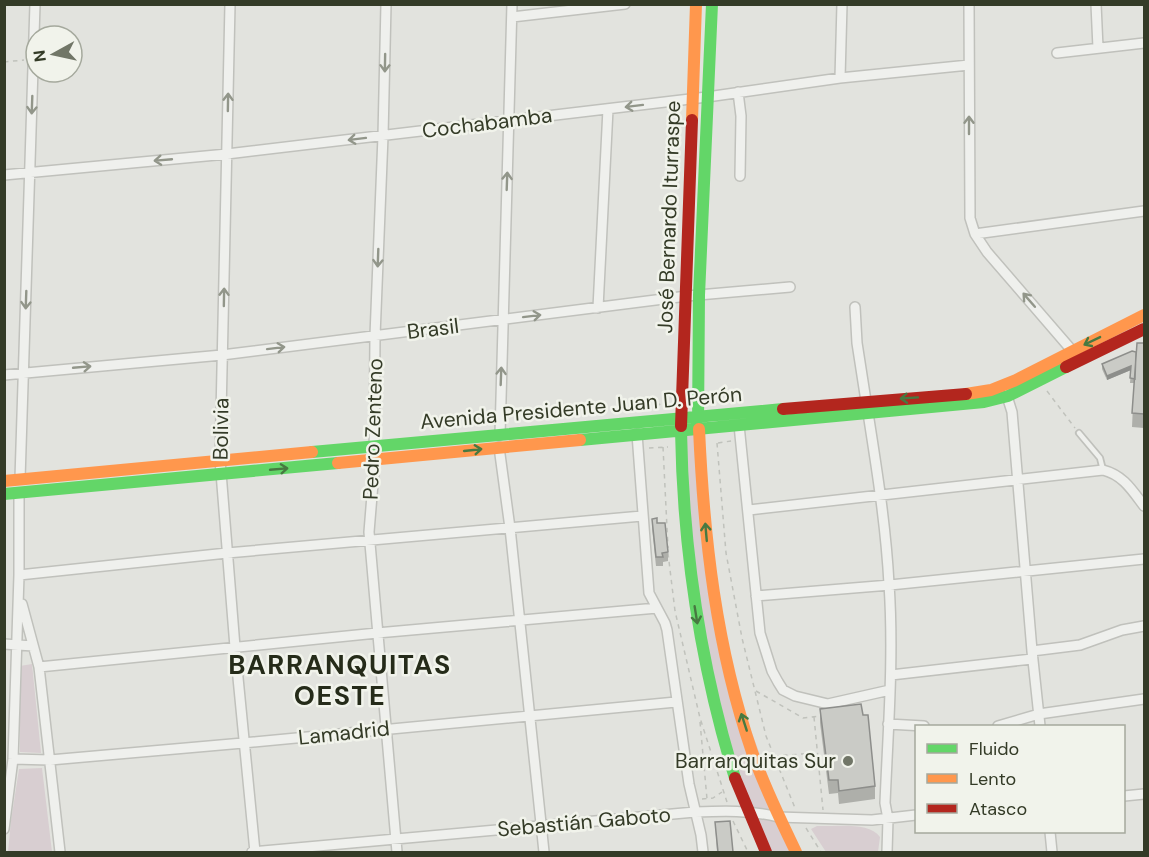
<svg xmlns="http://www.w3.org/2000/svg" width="1149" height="857" font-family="'DM Sans',sans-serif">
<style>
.green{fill:#d8ced1}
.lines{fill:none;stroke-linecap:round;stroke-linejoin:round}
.lane-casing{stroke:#c0c1bc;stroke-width:8}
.street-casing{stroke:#c0c1bc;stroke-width:12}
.path{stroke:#c0c2bc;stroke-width:1.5;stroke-dasharray:4.5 4.5;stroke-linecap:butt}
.lane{stroke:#eff0ed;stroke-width:4.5}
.street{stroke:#eff0ed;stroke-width:9}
.fast{stroke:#63d668;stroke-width:12}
.slow{stroke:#ff974d;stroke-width:12}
.jam{stroke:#b3261e;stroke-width:12}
.wall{fill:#aeafaa}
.shaded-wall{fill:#8d8e8b}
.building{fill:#cacbc6;stroke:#8d8e8b;stroke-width:1.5}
.oneway{stroke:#92968a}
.oneway2{stroke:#477941}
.poi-dot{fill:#717667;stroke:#f1f3eb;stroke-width:2}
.labels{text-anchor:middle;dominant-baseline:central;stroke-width:5;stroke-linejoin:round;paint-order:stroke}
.street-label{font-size:21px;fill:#343b27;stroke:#f1f3eb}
.poi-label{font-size:21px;fill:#343b27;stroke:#f1f3eb;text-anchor:end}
.district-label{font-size:27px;font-weight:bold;letter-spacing:1.5px;fill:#252b19;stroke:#f1f3eb}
</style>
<rect width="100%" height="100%" fill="#e2e3de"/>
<path class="green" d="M699,429l29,239 68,184h-30l-59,-178 -26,-243z
M32,664l9,89 -21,-1v-86z
M42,768l10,84h-44l3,-31 8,-52z
M817,826c18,1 52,-5 63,11l-2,15h-52l-15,-23z"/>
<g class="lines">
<g class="lane-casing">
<path id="lane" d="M1079,433l21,25 3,12"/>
</g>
<g class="street-casing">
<path id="street" d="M230,4l-10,456 15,187 20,205
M386,4l-3,132 -8,200 -1,135 -5,61 28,320
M969,4l1,214 5,16 12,18 88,102
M1096,4l2,44
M512,17l113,-13
M1057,53l87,-10
M840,78l2,-74
M738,92l3,24 -1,60
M4,175l223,-21 480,-57 133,-19 129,-13
M975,234l169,-23
M855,307l2,36 9,58
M598,308l10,-199
M4,375l218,-20 465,-59 103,-9
M1006,393l6,19 20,239 8,75
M868,413c9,57 18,114 21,171 5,73 -1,146 -4,219l3,16 -1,33
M739,425l21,208 12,38 6,11 5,8 12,6 33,8 62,-14
M637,434l12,159 16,30 2,7 22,154 12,51 2,17
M500,435l12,-431
M499,447l11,81 34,324
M20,479l15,-475
M749,510l354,-40c20,5 29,20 41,36
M19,575l208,-22 415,-37
M756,596l134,-11 254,-26
M22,604l17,63 21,185
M4,644l29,2
M1032,651l48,-6 42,-15 22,-4
M39,667l338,-34 280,-25
M891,675l141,-16
M888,724l36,2
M998,726l41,-12 105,-15
M13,759l37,1 193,-17 433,-41
M1124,796l20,-2
M4,829l9,-70 6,-184v-82
M1050,832l2,20
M252,852l443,-40c28,-1 56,-2 83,5l94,3 44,-5"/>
</g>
<path class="path" d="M4,62l20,-2
M1047,391l28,37
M657,407l10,-10h4
M717,443l9,110 16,85 24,98 29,72
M718,443l13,-2
M663,447l5,101
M649,448l19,-1
M668,553l7,58 25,107 27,84
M756,691l47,27 19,-2
M814,717l9,93
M700,722l7,77
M774,756l42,-3
M702,799l11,-1 9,-6
M733,821l15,31
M806,828l15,24"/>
<use href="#lane" class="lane"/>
<use href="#street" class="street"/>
<path class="fast" d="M698,426l1,-131 13,-291
M681,431c2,119 19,233 54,347
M580,440l404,-38 24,-6 58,-29
M312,452l471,-43
M4,494l334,-31"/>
<path class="slow" d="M692,120l4,-116
M966,394l25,-4 25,-10 128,-65
M699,429c5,110 17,218 53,323 12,34 28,67 44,100
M338,463l242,-23
M4,481l308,-29"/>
<path class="jam" d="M1066,367l78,-38
M783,409l183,-15
M681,426l11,-306
M735,778l31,74"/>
</g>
<path class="wall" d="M1144,343v85l-12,-1 2,-44h-4l1,-13 -24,10 -5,-11v-5l34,-12z
M652,519l5,4 11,29v9l-5,1v4h-7l-4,-38z
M820,709l55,77v13l-36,5 -1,-11 -9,1 -9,-71z
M715,822l18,30h-16z"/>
<path class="shaded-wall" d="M1131,366v4l-24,10v-4z"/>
<path class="building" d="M1137,343h7v71l-12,-1z
M1132,351l4,1 -1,27 -5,-1 1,-12 -24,10 -5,-12z
M657,518v5h8l3,29 -6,1 1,4h-7l-4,-38z
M861,704l2,11h5l7,71 -36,5 -1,-11h-9l-9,-71z
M730,821l3,31h-15l-3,-30z"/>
<defs><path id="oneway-shaft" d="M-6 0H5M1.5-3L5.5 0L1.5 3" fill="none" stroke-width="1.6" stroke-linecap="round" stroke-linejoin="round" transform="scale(1.5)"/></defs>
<g class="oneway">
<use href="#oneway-shaft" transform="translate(385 63) rotate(91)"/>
<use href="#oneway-shaft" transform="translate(228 102) rotate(-89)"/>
<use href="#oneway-shaft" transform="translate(32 105) rotate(92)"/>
<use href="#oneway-shaft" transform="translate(634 106) rotate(173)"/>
<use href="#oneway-shaft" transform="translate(969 125) rotate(-90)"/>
<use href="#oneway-shaft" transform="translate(357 139) rotate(173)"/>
<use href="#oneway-shaft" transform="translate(163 160) rotate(175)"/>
<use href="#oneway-shaft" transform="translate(507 181) rotate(-88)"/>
<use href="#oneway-shaft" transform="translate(378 258) rotate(92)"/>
<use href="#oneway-shaft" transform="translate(224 297) rotate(-89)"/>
<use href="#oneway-shaft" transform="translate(26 300) rotate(92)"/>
<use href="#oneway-shaft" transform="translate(1029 300) rotate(-131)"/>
<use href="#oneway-shaft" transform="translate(532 316) rotate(-7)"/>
<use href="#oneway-shaft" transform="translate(276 348) rotate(-7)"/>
<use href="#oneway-shaft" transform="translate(82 367) rotate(-5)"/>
<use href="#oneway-shaft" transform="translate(501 376) rotate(-88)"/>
</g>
<g class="oneway2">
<use href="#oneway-shaft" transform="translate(1092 341) rotate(154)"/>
<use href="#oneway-shaft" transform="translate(909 398) rotate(176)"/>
<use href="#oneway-shaft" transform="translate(473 450) rotate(-6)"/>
<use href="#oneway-shaft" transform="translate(279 469) rotate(-5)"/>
<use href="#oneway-shaft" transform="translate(706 532) rotate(-95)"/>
<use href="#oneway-shaft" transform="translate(696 615) rotate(81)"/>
<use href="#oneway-shaft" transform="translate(744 722) rotate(-108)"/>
</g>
<circle class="poi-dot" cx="848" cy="761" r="6"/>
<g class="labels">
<g class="street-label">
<text transform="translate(487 123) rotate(-7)">Cochabamba</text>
<text transform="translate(669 217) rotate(-88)">José Bernardo Iturraspe</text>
<text transform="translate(433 329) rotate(-7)">Brasil</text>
<text transform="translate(581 408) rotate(-5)">Avenida Presidente Juan D. Perón</text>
<text transform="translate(221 429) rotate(-89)">Bolivia</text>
<text transform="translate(373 429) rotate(-88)">Pedro Zenteno</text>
<text transform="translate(344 733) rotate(-6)">Lamadrid</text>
<text transform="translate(584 822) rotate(-5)">Sebastián Gaboto</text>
</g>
<g class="poi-label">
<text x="836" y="761">Barranquitas Sur</text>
</g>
<g class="district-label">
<text x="340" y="664">BARRANQUITAS<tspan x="340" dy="31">OESTE</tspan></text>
</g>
</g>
<rect width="1149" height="857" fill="none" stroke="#343b27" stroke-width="12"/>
<rect x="915" y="725" width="210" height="108" fill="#f1f3eb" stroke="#a5a99d" stroke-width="1.5"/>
<rect x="927" y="744" width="30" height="9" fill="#63d668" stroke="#a5a99d" stroke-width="1.5"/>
<text x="969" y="755" font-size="18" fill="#343b27">Fluido</text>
<rect x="927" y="774" width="30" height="9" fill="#ff974d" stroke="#a5a99d" stroke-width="1.5"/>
<text x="969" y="785" font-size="18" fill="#343b27">Lento</text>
<rect x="927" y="804" width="30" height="9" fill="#b3261e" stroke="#a5a99d" stroke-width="1.5"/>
<text x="969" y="815" font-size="18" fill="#343b27">Atasco</text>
<g transform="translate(54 54) rotate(262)"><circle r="28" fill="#f1f3eb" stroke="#a5a99d" stroke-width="1.5"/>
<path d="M0-4.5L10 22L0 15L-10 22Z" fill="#717667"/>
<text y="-9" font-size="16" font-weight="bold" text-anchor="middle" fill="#343b27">N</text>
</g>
</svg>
